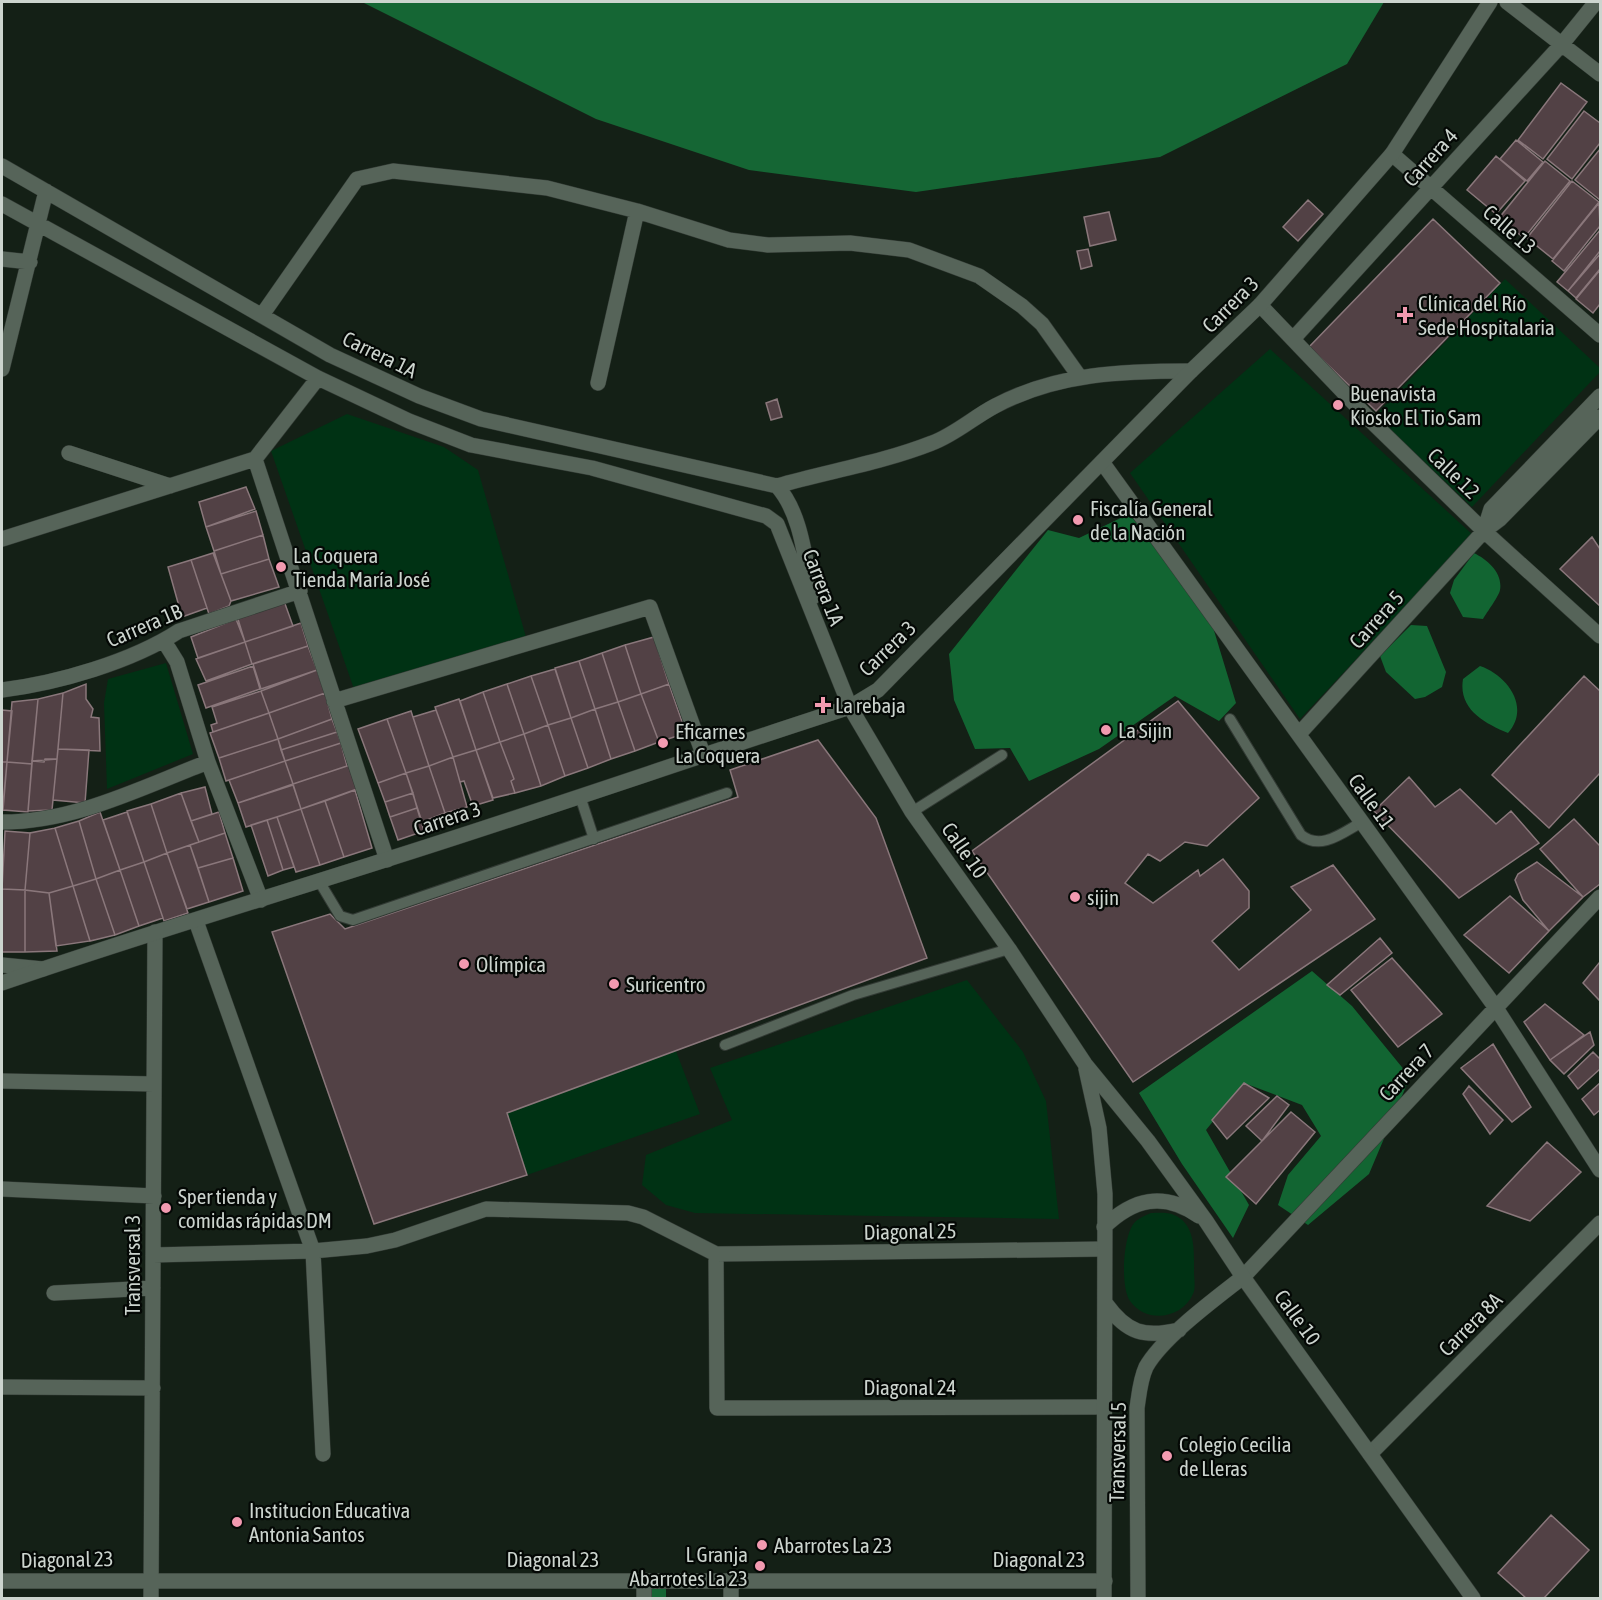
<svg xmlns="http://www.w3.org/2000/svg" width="1602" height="1600" font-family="'Asap Condensed',sans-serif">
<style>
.green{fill:#003214}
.forest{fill:#126532}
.water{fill:#156634}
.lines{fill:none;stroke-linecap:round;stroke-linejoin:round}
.canal{stroke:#156634;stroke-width:22}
.building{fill:#524145;stroke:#8a777b;stroke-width:1.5}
.service-casing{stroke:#323a34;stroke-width:12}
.minor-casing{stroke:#323a34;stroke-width:16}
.tertiary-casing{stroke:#323a34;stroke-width:16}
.service{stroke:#566459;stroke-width:10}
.minor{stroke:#566459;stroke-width:15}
.tertiary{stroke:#566459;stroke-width:15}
.poi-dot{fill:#f29ab0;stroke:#040805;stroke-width:2}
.labels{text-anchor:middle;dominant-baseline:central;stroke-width:4.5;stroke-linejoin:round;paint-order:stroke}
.street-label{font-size:21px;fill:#ccd4ce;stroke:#040805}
.poi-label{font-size:21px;fill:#ccd4ce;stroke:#040805;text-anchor:start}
</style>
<rect width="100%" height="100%" fill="#142016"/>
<path class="green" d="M1505,279l95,89v4l-128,135 -97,-91z
M1270,349l203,186 -173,184 -170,-246z
M347,414l97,33 34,23 48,167 -172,52 -83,-238z
M166,663l27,91 -86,35 -3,-86 4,-24z
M967,980l56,72 23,49 13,118 -364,-6 -29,-8 -24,-20 4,-30 86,-35 -22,-52z
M676,1051l24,63 -173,61 -20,-62z
M1151,1213c6,0 17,-1 23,2 22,9 20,36 20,56 0,7 2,17 -1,23 -11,25 -47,30 -63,7 -10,-14 -7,-67 5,-79 4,-4 11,-7 16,-9z"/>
<path class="forest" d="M1129,514l24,28 59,82 24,79 -17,18 -44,-25 -76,53 -70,32 -19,-33 -35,1 -21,-49 -5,-46 99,-124 31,8z
M1474,553c14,7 29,20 26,37 -1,6 -13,22 -17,29l-20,-2 -13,-24 4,-13z
M1411,625l16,1 19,46 -4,15 -17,10 -10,2 -29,-27 -6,-16z
M1480,666c27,9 51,41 28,67 -24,-10 -50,-24 -45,-54z
M1312,971l40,35 58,71 -41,97 -61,51 -30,-20 10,-30 33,-39 -19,-31 -58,-22 -38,47 43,75 -16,33 -51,-74 -43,-71z"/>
<path class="water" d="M362,2h1022l-37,62 -187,93 -244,35 -167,-22 -153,-51z"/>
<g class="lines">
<path class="canal" d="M655,1584v14"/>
</g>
<path class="building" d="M1561,83l26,19 -44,57 -25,-19z
M1584,111l16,12v20l-28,36 -25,-20z
M1516,140l27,22 -16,19 -27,-22z
M1600,149v51l-25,-20z
M1496,156l29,25 -29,33 -29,-24z
M1545,161l25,20 -46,57 -25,-20z
M1572,181l27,21 -46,57 -26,-21z
M1308,200l15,14 -25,27 -15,-14z
M1599,203l1,23 -36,45 -12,-10z
M1109,212l7,28 -26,6 -6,-29z
M1433,219l67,64 -124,128 -67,-64z
M1600,230v21l-32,40 -11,-9z
M1088,249l4,17 -11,3 -4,-18z
M1600,254v15l-24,29 -8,-7z
M1600,270v34l-7,9 -17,-14z
M777,399l5,18 -11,3 -5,-17z
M246,487l9,22 -49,18 -7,-25z
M256,511l7,24 -49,16 -8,-24z
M263,535l6,24 -48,15 -7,-23z
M1592,537l8,12v57l-40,-37z
M213,553l18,48 -2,5 -20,8 -18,-54z
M269,559l10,28 -48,14 -10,-27z
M191,560l16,48 -25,9 -14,-50z
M284,601l9,25 -48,16 -8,-26z
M236,619l9,23 -47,16 -7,-21z
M301,623l7,23 -56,18 -7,-22z
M654,637l15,47 -28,10 -16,-49z
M245,642l7,22 -46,17 -10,-22z
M625,645l16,49 -23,8 -16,-49z
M308,646l9,24 -56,19 -8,-25z
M602,653l16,49 -23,7 -16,-48z
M579,661l16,48 -24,9 -16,-50z
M253,666l7,23 -54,19 -8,-23z
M555,669l16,49 -23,7 -17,-49z
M317,670l8,23 -56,20 -8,-22z
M531,676l17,49 -24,9 -17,-50z
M1584,676l16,15v82l-51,55 -57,-53z
M86,684v15l7,10 -2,8 8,1 1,33 -42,-2 5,-56z
M507,684l17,50 -24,8 -17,-50z
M669,684l17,49 -27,9 -18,-48z
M261,691l8,22 -56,19 -2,-7 6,-2 -5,-16z
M483,692l17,50 -24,8 -16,-49z
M63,693l-6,66 -25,2 6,-62z
M325,693l7,26 -54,20 -9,-26z
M641,694l18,48 -24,9 -17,-49z
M38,699l-6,65 -25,-2 5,-60z
M459,699l17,51 -23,7 -18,-50z
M1178,701l81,97 -52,48 -22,-4 -25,19 -12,-7 -23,29 28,20 45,-33 2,6 23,-17 26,32v17l-37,33 27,29 72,-60 -20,-23 42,-22 42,54 -242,163 -161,-231z
M618,702l17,49 -24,8 -16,-50z
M595,709l16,50 -23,9 -17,-50z
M2,710l10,1 -5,51h-5z
M436,710l17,47 -24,9 -16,-49z
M411,711l18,55 -23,7 -19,-54z
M269,713l9,26 -59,19 -9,-25z
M571,718l17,50 -23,8 -17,-51z
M332,719l5,13 -56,18 -3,-11z
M387,719l19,54 -28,10 -20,-54z
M548,725l17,51 -24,10 -17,-52z
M337,732l4,11 -56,18 -4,-11z
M524,734l17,52 -26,7 -4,-12 3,-2 -14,-37z
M278,739l7,22 -59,20 -7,-23z
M818,740l58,78 51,140 -420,155 20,62 -153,49 -102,-292 58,-18 15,15 393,-132 -8,-27z
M500,742l14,37 -3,2 4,12 -22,5 -17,-48z
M341,743l6,23 -54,18 -8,-23z
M58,749l31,1 -4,53 -32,-3z
M476,750l17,50 -20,6 -9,-25 -4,1 -7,-25z
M453,757l14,50 -22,6 -16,-47z
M45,759h12l-5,51 -24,1 4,-50 12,1z
M285,761l8,23 -55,19 -9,-23z
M2,762h5l-5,53z
M7,762l25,2 -4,48 -25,-2z
M350,765l7,24 -56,20 -8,-25z
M429,766l16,47 -23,9 -16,-49z
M406,773l7,20 -28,9 -7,-19z
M1409,777l26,30 25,-18 36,35 15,-13 28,32 -80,55 -85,-87z
M293,785l8,24 -55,18 -8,-24z
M205,787l7,27 -21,7 -10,-28z
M355,790l17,58 -28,9 -19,-56z
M181,793l18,49 -32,11 -16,-49z
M413,793l4,15 -27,9 -5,-15z
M325,801l19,56 -24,8 -19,-56z
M151,804l16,49 -23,9 -17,-51z
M417,808l7,23 -26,9 -8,-23z
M301,809l19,56 -24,7 -19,-55z
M100,812l20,58 -24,9 -17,-58z
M127,812l17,50 -24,8 -17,-50z
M219,812l6,21 -26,9 -8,-21z
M277,817l17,50 -11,3 -16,-50z
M1574,819l26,27v38l-17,13 -43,-48z
M267,820l16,50 -15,6 -17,-51z
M79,821l17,58 -23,7 -18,-58z
M55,828l18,58 -24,7 -24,-3 5,-57z
M5,831l25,2 -5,57 -23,-1z
M225,833l8,25 -35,10 -8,-23z
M190,845l19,57 -22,7 -20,-56z
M167,853l21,60 -24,8 -20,-59z
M233,858l10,33 -34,11 -11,-34z
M144,862l19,56 -24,8 -19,-56z
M1537,862l46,35 -34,34 -26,-31 -8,-20 3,-6z
M120,870l19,56 -24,9 -19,-56z
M96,879l19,56 -25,6 -17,-55z
M73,886l17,55 -34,5 -7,-53z
M2,889l23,1v62h-23z
M25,890l24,3 8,58 -32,1z
M1510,896l39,35 -40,42 -45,-38z
M1380,938l12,15 -52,42 -13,-10z
M1392,958l50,56 -44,33 -47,-57z
M1599,963l1,1v37l-17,-18z
M1545,1004l39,31 -34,25 -26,-38z
M1590,1032l4,13 -30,29 -14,-14z
M1493,1044l38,63 -19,15 -51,-54z
M1593,1052l7,7v10l-22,20 -10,-13z
M1244,1083l25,15 -42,41 -15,-19z
M1600,1083v27l-6,5 -12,-16z
M1469,1086l34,34 -13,14 -27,-40z
M1277,1096l12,9 -27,36 -16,-15z
M1291,1112l24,20 -59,72 -30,-27z
M1547,1142l34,30 -51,49 -43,-15z
M1551,1515l38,35 -45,48h-18l-28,-25z"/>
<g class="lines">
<g class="service-casing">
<path id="service" d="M1230,719l71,116c20,16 41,-2 61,-13
M580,796l14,43
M912,812l90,-57
M319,881l21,35 13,4 374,-127
M725,1045l128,-50 156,-46"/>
</g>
<g class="minor-casing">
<path id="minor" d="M1507,2l93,72
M1392,154l208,181
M2,166l328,189 89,41 62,23 296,67c25,28 28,75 36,111
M2,204l316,174 91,43 62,24 121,23 174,48 11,8 73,183
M2,259l28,3
M1260,305l111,116 113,110 116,105
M262,315l95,-136 36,-8 154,17 90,23 92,29 39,5 82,-2 59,7 70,26 43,30 20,18 37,52
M1293,339l269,-295 34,-42
M2,369l44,-178
M598,383l39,-172
M69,453l101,33
M255,459l132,401
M1102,462l394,546 104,162
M777,486c52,-15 104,-23 155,-43 22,-8 42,-26 63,-37 62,-33 128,-35 196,-35
M1484,531l7,-22 109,-113
M2,539l253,-80 63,-81
M164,641l13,21 31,100 53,138
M2,690c56,-7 129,-28 177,-59l121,-40
M334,701l316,-94 53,147
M1299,734l185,-203 16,-12 100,-102
M2,822c73,0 138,-34 206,-60
M196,921l117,330 10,203
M2,965l41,4
M2,1081l152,3
M2,1189l152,7
M716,1254l1,154 386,-1
M153,1255l160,-4 54,-5 28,-6 91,-31 142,4 15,4 73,37 388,-5
M1243,1277l357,-380
M54,1293l99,-5
M2,1387l151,1
M1370,1454l230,-231
M644,1580v18
M2,1581h1103
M151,1598l4,-666
M731,1598v-18"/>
</g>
<g class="tertiary-casing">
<path id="tertiary" d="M850,707l62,105 97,137 76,115 63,77 58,80 37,56 230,321
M2,983c127,-44 255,-82 383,-123 156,-49 310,-103 465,-153l28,-17 313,-319 69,-66 132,-151 98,-152
M1086,1069l13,59 6,66 -1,404
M1104,1227c29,-28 59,-36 95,-11
M1106,1304c21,29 38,34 73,26
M1138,1598l-1,-190c2,-13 3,-28 9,-41 17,-30 69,-68 97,-90"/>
</g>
<use href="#service" class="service"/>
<use href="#minor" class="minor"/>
<use href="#tertiary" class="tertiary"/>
</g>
<g class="poi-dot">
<path d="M1402 306h6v6h6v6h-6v6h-6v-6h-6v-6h6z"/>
<circle cx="1338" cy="405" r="6"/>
<circle cx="1078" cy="520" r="6"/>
<circle cx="281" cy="567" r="6"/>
<path d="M820 696h6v6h6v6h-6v6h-6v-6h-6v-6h6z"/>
<circle cx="1106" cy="730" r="6"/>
<circle cx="663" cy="743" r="6"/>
<circle cx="1075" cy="897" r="6"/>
<circle cx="464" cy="964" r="6"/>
<circle cx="614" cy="984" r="6"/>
<circle cx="166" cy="1208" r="6"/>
<circle cx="1167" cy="1456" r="6"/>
<circle cx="237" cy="1522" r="6"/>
<circle cx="762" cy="1545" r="6"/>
<circle cx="760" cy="1566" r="6"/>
</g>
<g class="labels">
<g class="street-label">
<text transform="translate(1430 157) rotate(-48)">Carrera 4</text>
<text transform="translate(1510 229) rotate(41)">Calle 13</text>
<text transform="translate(1230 304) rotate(-45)">Carrera 3</text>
<text transform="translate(380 354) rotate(26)">Carrera 1A</text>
<text transform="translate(1454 473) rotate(44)">Calle 12</text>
<text transform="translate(824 587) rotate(69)">Carrera 1A</text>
<text transform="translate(1376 619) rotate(-48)">Carrera 5</text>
<text transform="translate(144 625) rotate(-23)">Carrera 1B</text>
<text transform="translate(887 648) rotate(-44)">Carrera 3</text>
<text transform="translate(1372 801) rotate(54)">Calle 11</text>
<text transform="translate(447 818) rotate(-18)">Carrera 3</text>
<text transform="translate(965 850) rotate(55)">Calle 10</text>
<text transform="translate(1406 1072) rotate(-47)">Carrera 7</text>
<text transform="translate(910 1231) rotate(-1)">Diagonal 25</text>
<text transform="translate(132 1265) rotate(-90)">Transversal 3</text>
<text transform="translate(1298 1317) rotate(54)">Calle 10</text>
<text transform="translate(1470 1324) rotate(-45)">Carrera 8A</text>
<text x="910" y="1387">Diagonal 24</text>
<text transform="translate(1117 1452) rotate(-89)">Transversal 5</text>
<text transform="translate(67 1559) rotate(-1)">Diagonal 23</text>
<text x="553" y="1559">Diagonal 23</text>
<text x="1039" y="1559">Diagonal 23</text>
</g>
<g class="poi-label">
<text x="1418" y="303">Clínica del Río<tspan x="1418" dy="24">Sede Hospitalaria</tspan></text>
<text x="1350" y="393">Buenavista<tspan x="1350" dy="24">Kiosko El Tio Sam</tspan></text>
<text x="1090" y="508">Fiscalía General<tspan x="1090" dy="24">de la Nación</tspan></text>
<text x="293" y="555">La Coquera<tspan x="293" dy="24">Tienda María José</tspan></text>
<text x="835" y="705">La rebaja</text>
<text x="1118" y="730">La Sijin</text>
<text x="675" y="731">Eficarnes<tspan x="675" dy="24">La Coquera</tspan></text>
<text x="1087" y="897">sijin</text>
<text x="476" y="964">Olímpica</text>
<text x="626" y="984">Suricentro</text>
<text x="178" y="1196">Sper tienda y<tspan x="178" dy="24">comidas rápidas DM</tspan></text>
<text x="1179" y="1444">Colegio Cecilia<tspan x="1179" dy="24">de Lleras</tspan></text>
<text x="249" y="1510">Institucion Educativa<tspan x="249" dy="24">Antonia Santos</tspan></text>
<text x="774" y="1545">Abarrotes La 23</text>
<text x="748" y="1554" text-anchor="end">L Granja<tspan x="748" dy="24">Abarrotes La 23</tspan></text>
</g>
</g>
<rect width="1602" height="1600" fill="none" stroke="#ccd4ce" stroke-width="6"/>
</svg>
